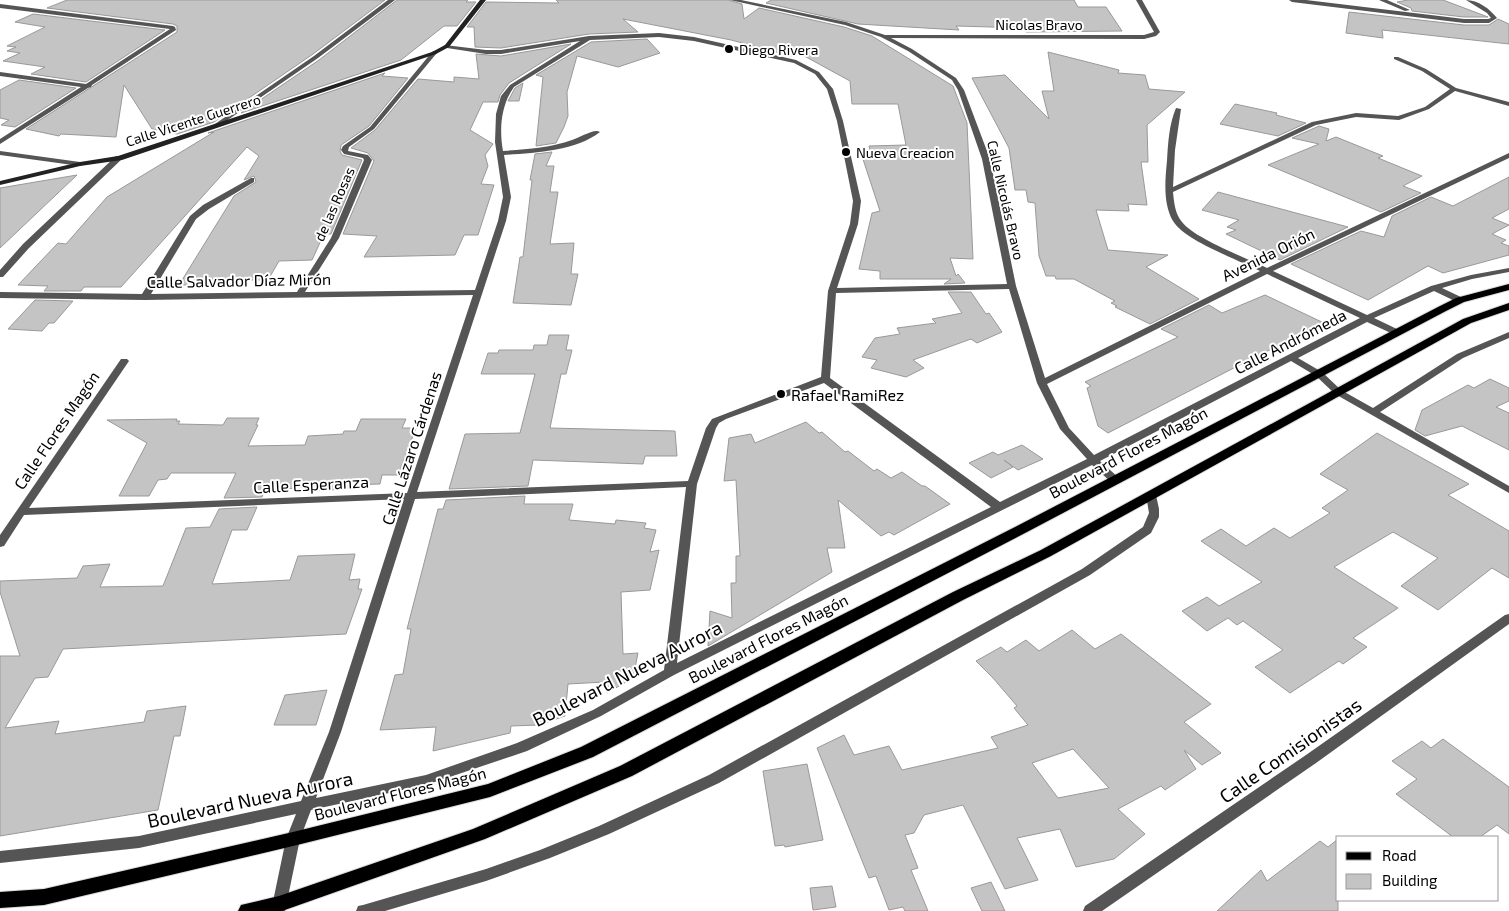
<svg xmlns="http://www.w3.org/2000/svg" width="1509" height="911" font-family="'Exo 2',sans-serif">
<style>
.building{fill:#c4c4c4;stroke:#999;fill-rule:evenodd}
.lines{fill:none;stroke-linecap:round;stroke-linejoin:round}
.primary-casing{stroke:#dbdbdb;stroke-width:2}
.street{fill:#555;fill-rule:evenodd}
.secondary{fill:#222;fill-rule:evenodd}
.primary{fill:#000;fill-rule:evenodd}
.poi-dot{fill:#000;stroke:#fff;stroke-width:2}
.labels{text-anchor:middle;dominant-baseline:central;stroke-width:4;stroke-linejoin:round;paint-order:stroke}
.far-street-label{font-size:14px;fill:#000;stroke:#fff}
.far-poi-label{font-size:14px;fill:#000;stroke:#fff;text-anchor:start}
.street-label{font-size:16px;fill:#000;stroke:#fff}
.poi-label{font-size:16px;fill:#000;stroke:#fff;text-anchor:start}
.near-street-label{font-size:19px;fill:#000;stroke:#fff}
</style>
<rect width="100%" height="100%" fill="#fff"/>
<path class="building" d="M67,0h318l-72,54 -99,68 -37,12 -25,-5 -28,-44 -8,52 -55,-3 -2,2 -33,-7 151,-97v-6l-4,-2 -126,-16z
M397,0h71l-2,2h10l-19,24h-13l-43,34 -160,53 78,-53z
M556,0h172l14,4 2,15 15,-11 85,19 28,9 81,50 14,37 6,136 -23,-1 6,18 2,-2 7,9 -21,1 7,-5h-71v-8l-21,-2 13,-56 8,-2 -20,-61h10l-1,-4 37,-1 -8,-41h-46l-2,-23 -53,-29 -6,4 -60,-16 -108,-21 15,13 -49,2 -88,14 -26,-1 -1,-20h-7l19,-25 73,1z
M771,0h303l4,7h28l16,24 -96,1 -1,-4 -69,-2 3,4 -101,-6 -92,-21z
M1408,0h35l45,17h-24l-52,-6 -1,-3 -14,-6z
M1349,12l115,13h25l9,-6 11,5v20l-127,-14 1,8 -37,-5z
M33,14l132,16 -79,52 -55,-8 14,-7 -42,-6 17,-8 -13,-2 9,-4 -9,-1 38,-19 -30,-5z
M647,39l13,14 -42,14 -41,-11 -10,36 1,24 -4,11 -8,16 -20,3 7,-69 -7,-2 55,-33z
M571,44l-62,39 -9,12 -2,7h-15l-13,28 23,14 -8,11 3,11 -7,18 13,1 -16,50h-14l-9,20 -91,2 13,-21 -34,-2 31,-73 -6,-8 -17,-5 24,-18 43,-51 36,3v-5l25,2 -3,-25 25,2z
M1048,52l71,18 -1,3 27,2 4,14 36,3 -38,33 1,37h-7l6,43 -19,-1 1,7 -33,-1 12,40 60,5 -22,12 53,32 -49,25 -35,-17 2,-1 -6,-3 4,-2 -41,-22h-18l-1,-3h-9l-2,-6 -5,-14 -4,-53 -7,-1 -2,-12h-11l-6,-42 -37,-70 33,-3 44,44 -7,-28h12z
M385,73l-3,3 26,2 -39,48 -28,19 -1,6 2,4 20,5 -31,74h-7l-12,26 -33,1 -11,19h-33l-2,5h-54l55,-89 22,-14 -2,-6 -10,4 15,-24 -12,-9 -126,140h-37l-3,4h-37l4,-5 -30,-1 40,-42 8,1 41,-47 107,-65 -6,1z
M19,80l57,8 -61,39 -14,-2 8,-5 -9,-2v-28z
M523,83l-4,18h-11l7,-13z
M1235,104l42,9 -1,2 30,8 -28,13 -58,-12z
M1319,126l10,3 -3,12 10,-4 47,19 -5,2 44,18 -19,10 18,7 -40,19 -113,-47 51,-21 -27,-6z
M552,152l-6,14h8l-4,26h8l-8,52 24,-1 -3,31h7l-7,31 -58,-2 7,-46h3l9,-77h-2l5,-26z
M77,175l-77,73v-60z
M1509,177v32l-17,9 17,7 -17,9 14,6 -5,3 8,3v9l-66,18 -15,-7 -60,34 -77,-36 70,-33 23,6 8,-21 39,-19 22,9z
M1218,192l130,35 -68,33 -54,-26 10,-4 -9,-3 12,-7 -37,-10z
M948,292h23l15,22 3,-1 13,19 -25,11 -6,-4 -58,21 11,8 -18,9 -35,-9 6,-8 -15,-3 13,-19 25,-4 -3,-6 39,-5 -4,-4 30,-6z
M1265,295l61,29 -67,31 -151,78 -10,-7 -11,-38 4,-2 -6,-4 93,-45 -17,-8 48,-24 13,8z
M35,300l38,1 -19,22h-5l-7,8 -34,-2z
M549,335h20l-3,15h6l-6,24h-5l-11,54 125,3 2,25h-32l-2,8 -110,-4 -5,26 -79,3 16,-55 55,-1 15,-59h-54l7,-21h10l1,-3h34l1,-5h13z
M1490,379l19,9v13l-13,6 13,6v37l-47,-24 -37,10 -10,-6 7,-20 46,-25 6,3z
M227,418h32l-3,7h2l-10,21 57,-1 3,-9 35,-2 1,-3h12l5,-12h45l-4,9h14l-18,47h-16l-2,9 -32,1 -1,4 -36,2 1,-3 -47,1 -3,8 -38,1 12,-25h-65l-4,6 -9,1 -9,16h-30l28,-53 -40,-23 70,-1 -1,2h4l-2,3 45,1z
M806,422l13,11 3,-1 23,20 3,-1 26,20 3,-2 14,9 11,-6 20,14h3l25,18 -56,31 -5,-3 -8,4 -43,-36 7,48h-18l5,24 -124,74 2,-35 22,7 -1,-35h5v-27h4l-4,-76 -12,1 5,-43 22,-4 4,9z
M1377,433l92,51 -21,11 61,36v47l-17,-10 -54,42 -37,-24 37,-28 -45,-26 -59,35 64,41 -45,30 14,9 -24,17 -4,-3 -49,32 -35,-26 28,-17 -40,-29 -6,4 -9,-7 -21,13 -25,-20 25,-14 12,9 43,-24 -61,-41 20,-12 25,17 28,-18 16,10 40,-25 -8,-5 26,-18 -28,-16z
M1022,445l21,14 -25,11 -14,-10 9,7 -22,11 -22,-15 24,-11 5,3z
M525,496l-1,8h49l-4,16 46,4 1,-4 30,3 -2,5 12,2 -6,22 9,-2 -9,40 -29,2 2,62 15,-1 -5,25 -26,15 -2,-11 -37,2 -3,32 -26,9 -28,1 -1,7 -77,18 3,-24 -56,3 15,-55 8,-1 8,-45h-4l31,-120h5l3,-9z
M257,507l-10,23h-15l-20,54 78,-4 8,-24 57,-2 -6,26 11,-1 -2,10h4l-16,45 -283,15 -15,28 -13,1 -30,50 54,-7 -4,13 89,-12 3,-11 39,-5 -6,30h-6l-16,74 -158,26v-180h20l-20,-64v-11l77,-3 6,-12 27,-2 -10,23 63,-1 23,-58 24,-1 9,-18z
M1072,630l23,19 26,-15 90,70 -27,18 37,31 -19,12 -18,-15 12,19 -31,21 -4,-4 -43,23 27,25 -31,25 -38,8 -16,-38 -43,9 21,42 -33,9 -42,-84 -39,10 -10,18 -9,2 13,33 -7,2 17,41h-23l-2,-4 -14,3 -13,-34 -7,2 -52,-130 27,-13 10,20 35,-9 13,24 96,-22 -7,-11 37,-12 -14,-17 3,-2 -24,-28 -17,-17 25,-14 6,5 19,-12 13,11zM1073,749l36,39 -51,10 -26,-35z
M327,690l-11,35h-42l11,-30z
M1443,739l66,48v47l-12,-9 -17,12h-27l-57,-43 21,-15 -25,-18 30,-20 9,7z
M807,764l16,76 -38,7 -1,-2 -9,1 -12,-75z
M1338,839v72h-121l44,-41 6,11 53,-40 8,6z
M991,882l14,29h-23l-11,-23z
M832,886l4,21 -23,3 -3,-22z"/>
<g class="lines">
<g class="primary-casing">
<path id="primary" d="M1509,284v6l-45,12 -18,9 -419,221 -434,225 -103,40 -197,49 -249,59 -44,3v-16l44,-3 249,-57 195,-48 93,-37 436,-221 421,-219 18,-9z
M1509,303v7l-38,13 -420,233 -88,44 -331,176 -147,63 -203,72h-44l3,-6 38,-9 194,-67 147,-63 333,-174 88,-42 422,-231z"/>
</g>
<path class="street" d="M388,0h7l-77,58 -102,70h-4v-2l102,-70z
M730,0h11l105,22 39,13h259l10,-3 -18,-32h6l18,32 -4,4 -12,3 -253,-1 21,11 44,29 8,12 26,69 26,127 29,92 215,-107c-21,-11 -75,-30 -87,-50 -10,-17 -8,-41 -6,-60 1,-17 2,-37 9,-53l5,1 -6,41 -2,37 139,-65 44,-9 42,3 27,-9 25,-18 -28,-18 -28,-12v-2h4l28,12 30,19 53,14v4l-54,-15 -26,18 -30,11 -43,-3 -40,8 -143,67c1,10 2,22 9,30 12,16 64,36 85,46l242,-115v5l-236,113 94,44 64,-29 40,-11 38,-7v4l-37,7 -30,9 21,10v4h-6l-23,-11 -60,27 25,12 1,2 -1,2h-6l-26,-12 -69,36 24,14 19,18 32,18 84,-54 52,-22v6l-46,20 -83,54 129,74v7l-174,-99 -19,-18 -25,-15 -191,100 19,17 1,2 -1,2h-8l-19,-17 -418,210 -73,41 -74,35 -101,34 -115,25 -11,29 -15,72h-14l15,-72 10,-25 -157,34 -139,15v-12l139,-15 162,-35 28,-69 75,-233 -380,16 -20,31 -4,1v-12l121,-176h6l2,2 -100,147 378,-15 66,-198 -328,5 -145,-2v-6l142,2 48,-78 13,-11 48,-27h3v4l-45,27 -13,10 -45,75 146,-2 34,-54 33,-78 -1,-2 -19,-4 -3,-4 2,-4 27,-19 62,-75 2,-1 3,2 -1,1 -62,75 -25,18 -1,4 20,4 4,5 -33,78 -34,54 170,-2 23,-69 5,-24 -8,-55 1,-28 5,-18 9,-11 70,-44 -79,13h-15l-39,-6 -3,-2 1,-1 41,5h15l88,-14 70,-3 35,4 102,23 23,12 14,17 10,32 18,80 -3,23 -21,64 170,-4 -25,-125 -24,-69 -6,-10 -44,-29 -27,-14 -36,-12zM659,37l35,4 100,22 21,11 12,15 10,32 16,80 -3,23 -22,67 -7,86 -109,42 -6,9 -18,53 -271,11 89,-271 5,-24 -7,-42c29,-2 72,-4 96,-23 -6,-4 -20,6 -28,8 -22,8 -46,9 -69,11 -4,-22 -2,-46 11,-64l76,-47zM1267,274l93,44 -266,137 -25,-27 -22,-44zM1009,289l28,94 23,46 27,30 -87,43 -170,-124 6,-85zM824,383l167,124 -314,156 20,-179 19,-56 3,-5 7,-4zM686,487l-22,183 -71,40 -76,33 -91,32 -110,23 25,-66 74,-233z
M1289,0h17l158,19h24l3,-1 -4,-5 -21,-13c12,0 24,9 31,18l-8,5h-25l-172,-21z
M1379,0h8l23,10 -5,1z
M0,4l173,22 2,1 1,3 -84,55 -1,2 -3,1 -88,56v-5l81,-52 -81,-11v-4l86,12 84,-55 -170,-21z
M0,151l80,11 4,2 -4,2 -80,-11z
M116,156l7,2 -94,90 -26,29h-3v-7l23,-26z
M1151,492l5,3 3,14v8l-8,16 -61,42 -371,208 -110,51 -59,24 -64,23 -101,30h-29l2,-5 5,-1 123,-36 54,-19 59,-24 110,-51 373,-206 61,-42 6,-14 -3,-18z
M1509,614v10l-193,139 -214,148h-19l2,-5 221,-151 199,-140z"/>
<path class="secondary" d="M480,0h6l-37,47 -13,7 -314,106 -42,6 -80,19v-4l80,-19 38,-6 314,-104 13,-7z"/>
<use href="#primary" class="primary"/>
</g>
<g class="poi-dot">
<circle cx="729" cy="49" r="5"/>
<circle cx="846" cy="152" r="5"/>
<circle cx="781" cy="394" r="5"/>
</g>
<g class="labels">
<g class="far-street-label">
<text x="1039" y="24">Nicolas Bravo</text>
<text transform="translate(193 120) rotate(-18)">Calle Vicente Guerrero</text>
<text transform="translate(1006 200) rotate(77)">Calle Nicolás Bravo</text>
<text transform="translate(334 204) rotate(-66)">de las Rosas</text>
</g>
<g class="far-poi-label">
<text x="739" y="49">Diego Rivera</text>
<text x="856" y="152">Nueva Creacion</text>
</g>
<g class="street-label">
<text transform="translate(1268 254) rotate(-26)">Avenida Orión</text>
<text transform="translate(239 280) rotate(-1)">Calle Salvador Díaz Mirón</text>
<text transform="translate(1290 341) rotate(-27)">Calle Andrómeda</text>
<text transform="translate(56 430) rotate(-56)">Calle Flores Magón</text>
<text transform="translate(411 448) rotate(-72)">Calle Lázaro Cárdenas</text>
<text transform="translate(1128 452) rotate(-28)">Boulevard Flores Magón</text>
<text transform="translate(311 484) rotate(-3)">Calle Esperanza</text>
<text transform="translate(768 638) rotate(-27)">Boulevard Flores Magón</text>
<text transform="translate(400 793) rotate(-14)">Boulevard Flores Magón</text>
</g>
<g class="poi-label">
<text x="791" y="394">Rafael RamiRez</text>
</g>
<g class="near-street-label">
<text transform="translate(627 673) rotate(-27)">Boulevard Nueva Aurora</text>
<text transform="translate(1290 750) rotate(-35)">Calle Comisionistas</text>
<text transform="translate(250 799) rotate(-12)">Boulevard Nueva Aurora</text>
</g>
</g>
<rect x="1336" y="836" width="162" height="65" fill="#ffffff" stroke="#999999"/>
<rect x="1346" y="852" width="25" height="8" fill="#000000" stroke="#999999"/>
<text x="1382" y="861" font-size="15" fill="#000000">Road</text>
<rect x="1346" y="874" width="25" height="15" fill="#c4c4c4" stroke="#999999"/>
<text x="1382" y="886" font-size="15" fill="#000000">Building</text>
</svg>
